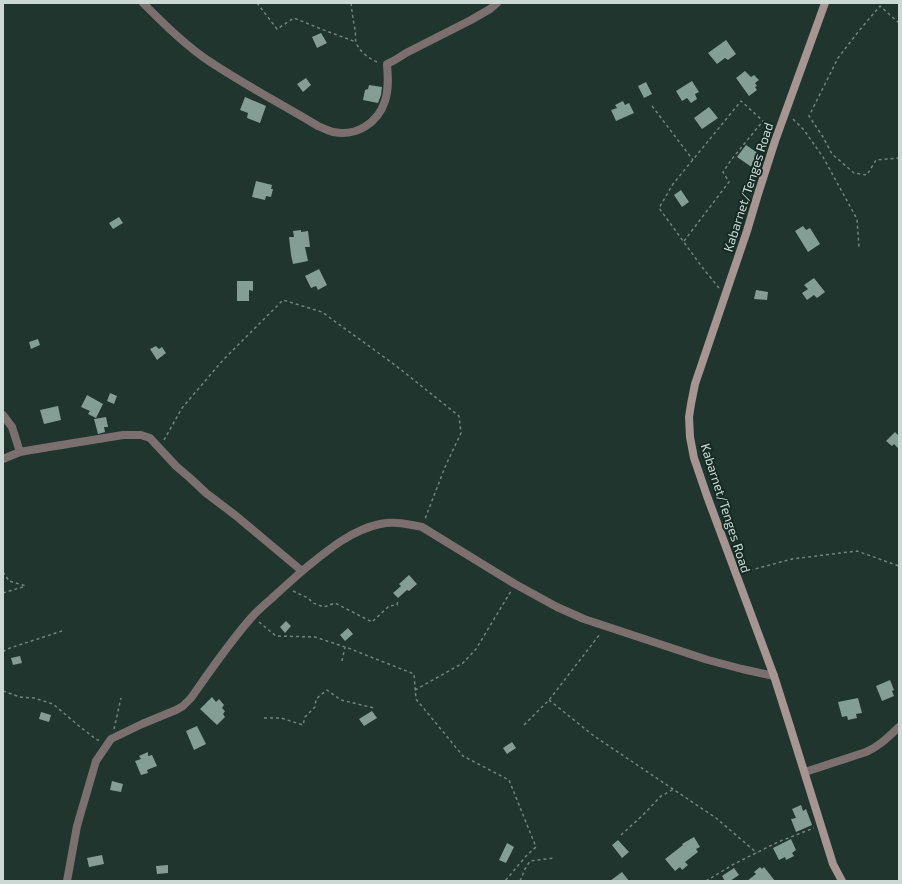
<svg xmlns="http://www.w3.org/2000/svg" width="902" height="884" font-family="'Exo 2',sans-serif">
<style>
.building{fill:#859e95}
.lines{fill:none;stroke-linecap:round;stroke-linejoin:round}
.path{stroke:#73847e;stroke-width:1.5;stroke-dasharray:3 3;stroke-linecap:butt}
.street{stroke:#7b706f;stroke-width:8}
.secondary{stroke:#a69592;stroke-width:8}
.labels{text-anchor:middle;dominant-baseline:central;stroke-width:4;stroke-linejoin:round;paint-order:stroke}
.street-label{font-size:13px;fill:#cbd8d3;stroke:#152b24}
</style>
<rect width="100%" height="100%" fill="#1f352e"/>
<path class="building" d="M321,33l6,10 -10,5 -5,-11z
M726,40l10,14 -8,6 -3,-2 -8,6 -9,-11z
M745,71l6,6 3,-2 5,5 -4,3 2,3 -2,1 2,3 -8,6 -13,-18z
M306,78l5,7 -8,7 -6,-8z
M692,81l7,11 -4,2 2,5 -6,4 -4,-5 -5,3 -6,-10z
M646,82l6,12 -8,4 -6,-12z
M369,85l13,2 -1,8 -3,8 -15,-3 2,-10 3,-1z
M245,97l21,9 -6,17 -13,-5 1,-5 -8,-3z
M623,101l2,4 4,-2 5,10 -18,8 -5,-11 6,-2 -2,-3z
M709,107l9,11 -16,11 -8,-11z
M746,145l16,11 -9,12 -16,-11z
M256,181l16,4 -1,4h2l-2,8 -5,-1 -1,4 -13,-3z
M681,190l8,12 -7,5 -8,-12z
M119,217l4,6 -10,6 -4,-6z
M803,226l3,4 4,-2 10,16 -12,8 -13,-21z
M301,230v2l7,-1 2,16h-5l3,14 -15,3 -2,-9 -2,-18h5l-1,-6z
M319,269l8,16 -9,5 -2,-4 -5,2 -6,-12z
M814,278l11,14 -8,6 -3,-3 -7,5 -5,-7 6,-4 -4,-4z
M237,281h16v10l-4,-1v11h-12z
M756,290l12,2 -1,8 -13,-1z
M38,339l2,6 -9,4 -2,-7z
M156,346l3,3 3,-2 4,6 -9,7 -7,-11z
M110,393l7,3 -3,8 -7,-3z
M87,395l16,9 -7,14 -8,-4 2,-3 -9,-4z
M58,406l3,14 -17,4 -4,-14z
M106,417l2,10h-4l1,5 -7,2 -4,-15z
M895,432l4,4v13l-5,-5 -2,2 -6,-5z
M409,575l8,9 -8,7 -2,-1 -9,8 -5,-5 8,-7 -2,-2z
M286,621l5,5 -6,7 -5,-6z
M348,628l5,6 -8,7 -5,-6z
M20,656l2,7 -9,2 -2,-7z
M890,680l4,10 -2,1 2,5 -12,5 -6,-15z
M212,697l4,5 3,-3 5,6 -2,3 3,3 -2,3 2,3 -8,8 -17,-16z
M858,698l4,15 -6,1 1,4 -9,2 -1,-4 -5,1 -4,-15z
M372,711l5,7 -13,8 -5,-7z
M41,712l10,3 -2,7 -10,-3z
M197,726l9,18 -12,6 -8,-19z
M512,742l4,6 -9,6 -4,-6z
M148,752v4l4,-1 5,11 -10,4 1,3 -7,2 -6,-14 6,-2 -2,-3z
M112,781l11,3 -2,8 -11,-2z
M801,805l2,6 3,-2 6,16 -16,7 -5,-13 5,-1 -4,-9z
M694,837l6,10 -4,2 2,3 -13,10 3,3 -6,5 -2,-3 -5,4 -10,-12 18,-14 -1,-1z
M791,839l5,11 -4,3 2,3 -8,4 -1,-3 -6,3 -6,-12z
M618,840l11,12 -7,6 -10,-13z
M507,843l7,4 -8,16 -7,-3z
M102,855l2,9 -15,3 -2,-9z
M168,865v8l-11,1 -1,-8z
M760,867l2,2 2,-2 11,14h-28l9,-7 -2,-2z
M734,868l5,7 -9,6h-5l-3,-5z
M622,872l7,9h-19z"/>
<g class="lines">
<path class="path" d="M257,3l20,26 17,-11 27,11 35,13
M351,3c1,9 2,17 4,26 1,4 0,9 1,13 3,10 14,17 23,21
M899,23l-19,-17 -22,26 -20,26 -29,58 14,21 9,17 22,19 13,2 9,-15 23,-2
M652,106l41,54
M793,119l11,11 19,27 34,62 2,28
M684,241l45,-59 -6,-10 8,-12 32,-39
M719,288l-17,-21 -43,-59 14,-24 68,-83 22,20 6,10
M164,440l18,-32 41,-48 60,-60 39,12 73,53 64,51 2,17 -16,34 -20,52
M3,572l6,9 17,5
M744,572l48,-13 65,-8 42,15
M293,591l15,7 5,5 11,4 11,-4 37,19 17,-16 8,-1 1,-5
M3,593l23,-7
M259,622l17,14 39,1 33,11 66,26 2,25 47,57 46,24 27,67 -9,8 -22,26
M3,652l4,-3 58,-19
M342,661l3,-14
M415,690l48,-27 13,-14 35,-58
M3,691l17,6 14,1 19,6 26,22 18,14h3
M549,700l45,36 122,82 41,35
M264,718h17l22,7 2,-8 10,-10 1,-8 11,-9 14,10 33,8
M524,725l25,-25 51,-66
M114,729l7,-31
M621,835l22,-20 18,-19 13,-7
M520,881l5,-12 5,-8 24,-3
M706,881l28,-17 44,-22 36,-14"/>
<path class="street" d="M143,3c19,19 38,38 60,54 36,25 77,46 115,69 5,2 10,5 15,6 23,5 45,-9 52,-31 4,-12 3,-25 2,-37l8,-4 11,-7 65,-33 19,-11 7,-6
M3,415l9,12 8,25
M3,459l17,-7 11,-2 92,-15h18l9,3 26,28 14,12 16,15 29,22 67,56
M805,772l61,-20c14,-6 22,-15 33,-25
M67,881l10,-55 19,-65 15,-22 31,-15 34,-14 7,-4 8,-8c19,-27 38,-55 60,-80 6,-7 13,-13 20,-19 12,-11 24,-22 36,-32 22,-18 45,-37 73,-43 15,-3 28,0 42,3l93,57 42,23 27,12 124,41 34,9 32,7"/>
<path class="secondary" d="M825,3l-50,138 -17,53 -11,37 -52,153 -4,20 -2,13 1,20 4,21 13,38 67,180 14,44 45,144 9,17"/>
</g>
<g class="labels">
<g class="street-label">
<text transform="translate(748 187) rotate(-72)">Kabarnet/Tenges Road</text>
<text transform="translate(726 508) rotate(72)">Kabarnet/Tenges Road</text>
</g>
</g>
<rect width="902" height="884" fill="none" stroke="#cbd8d3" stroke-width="8"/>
</svg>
